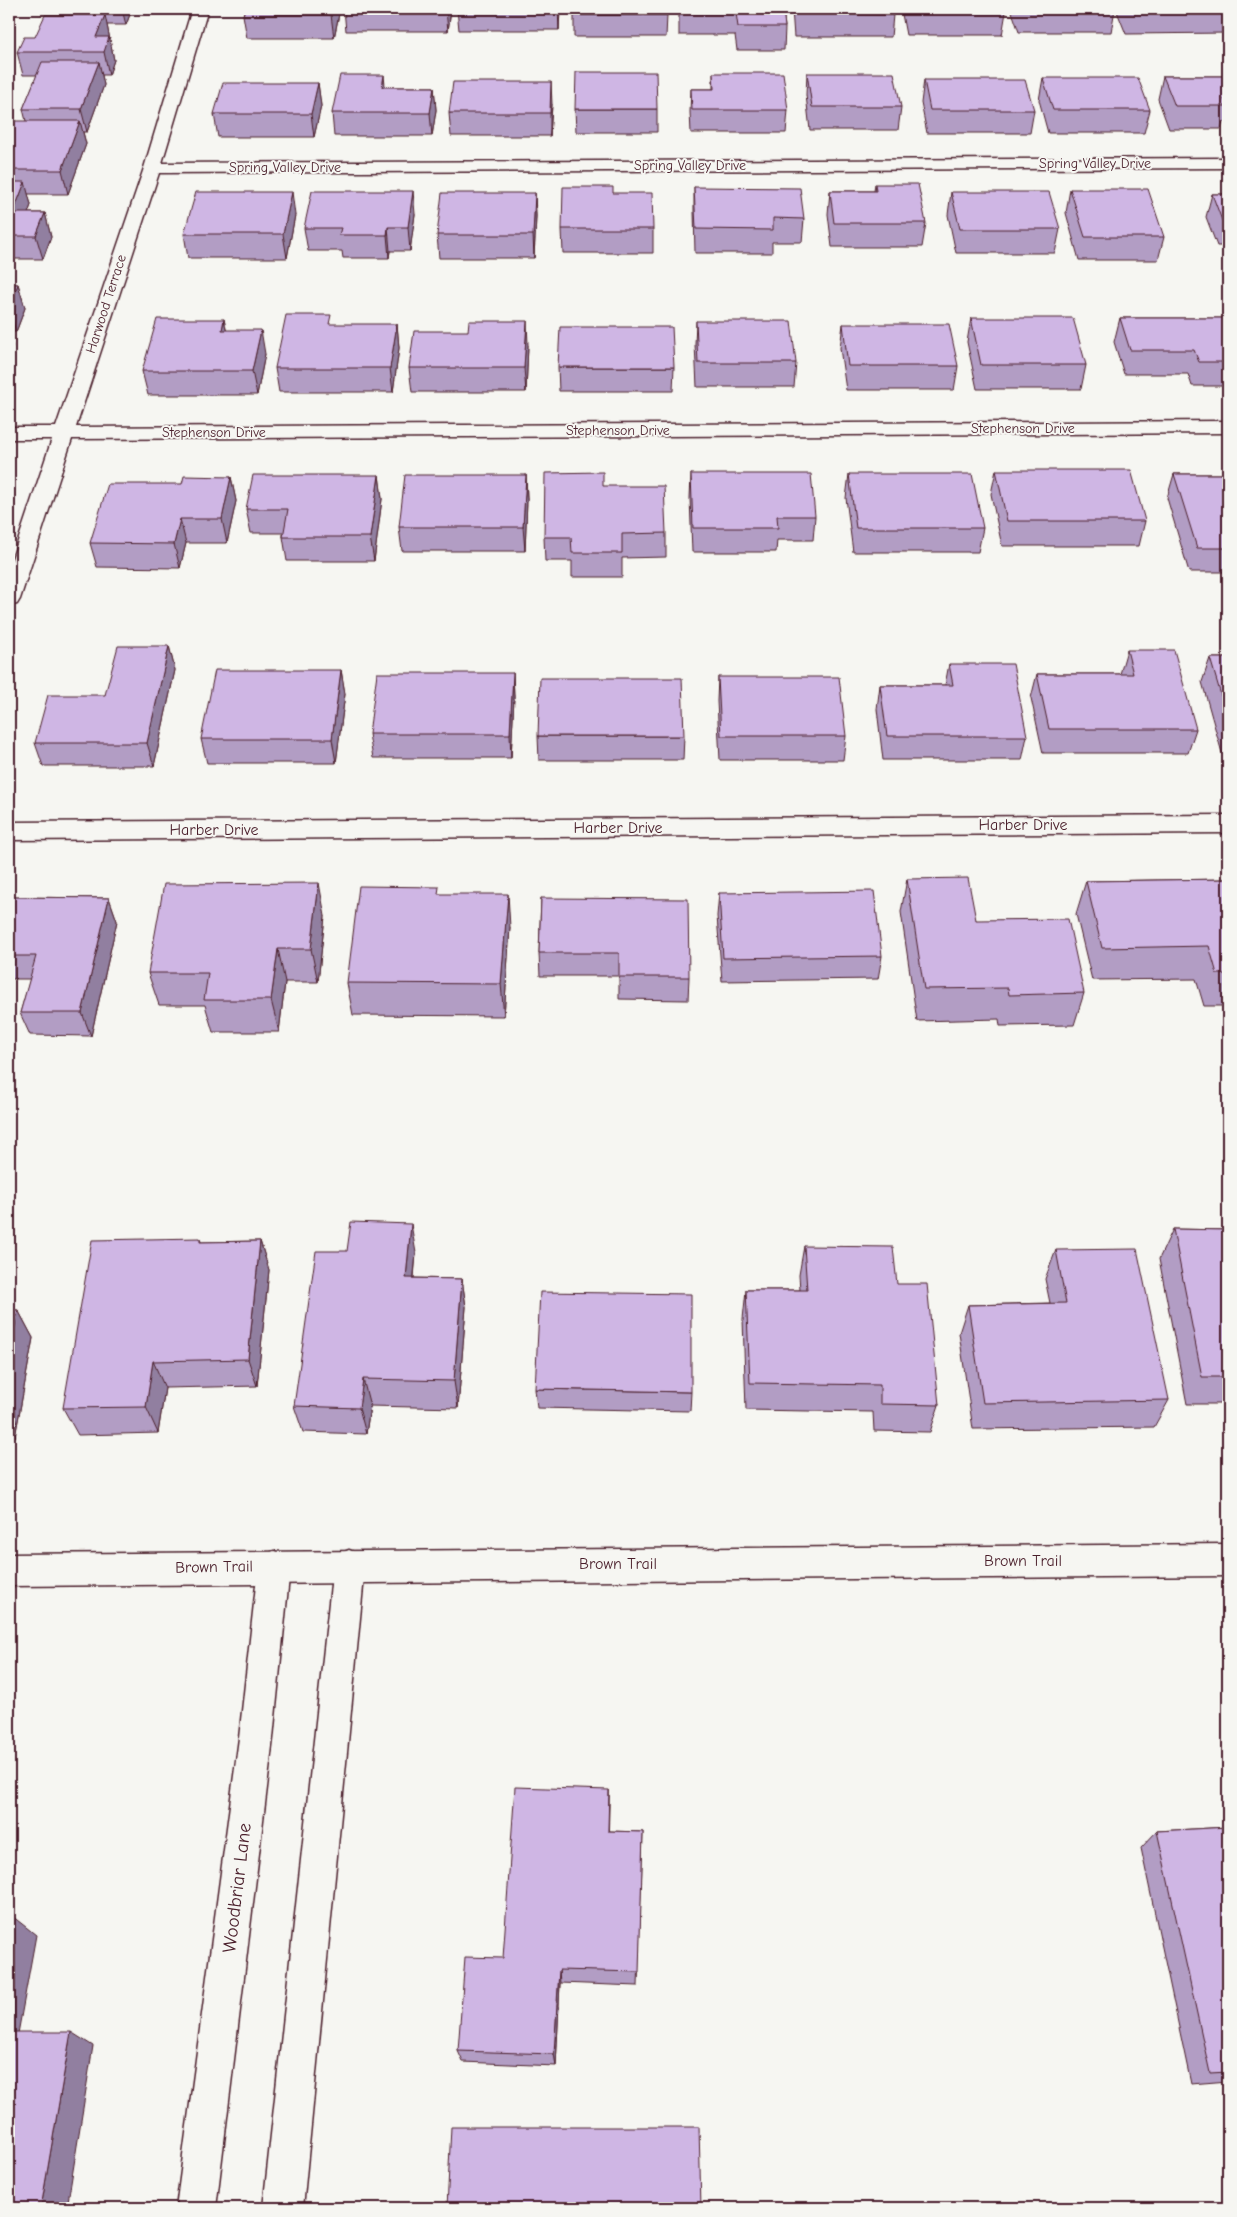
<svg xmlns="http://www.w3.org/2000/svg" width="1237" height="2217" font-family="'Comic Neue',sans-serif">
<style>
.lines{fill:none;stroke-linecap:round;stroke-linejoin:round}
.street-casing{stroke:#4a1f2b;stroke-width:3}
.secondary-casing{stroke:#4a1f2b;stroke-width:3}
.street{fill:#f6f6f2;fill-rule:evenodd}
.secondary{fill:#f6f6f2;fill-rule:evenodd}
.wall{fill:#b29dc4;stroke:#4a1f2b}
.shaded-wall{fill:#917fa0;stroke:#4a1f2b}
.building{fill:#cfb6e4;stroke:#4a1f2b}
.labels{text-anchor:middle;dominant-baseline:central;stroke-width:4;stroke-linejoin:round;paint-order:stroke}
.far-street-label{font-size:14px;fill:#4a1f2b;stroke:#f6f6f2}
.street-label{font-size:16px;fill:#4a1f2b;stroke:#f6f6f2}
.near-street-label{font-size:19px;fill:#4a1f2b;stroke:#f6f6f2}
</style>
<rect width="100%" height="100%" fill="#f6f6f2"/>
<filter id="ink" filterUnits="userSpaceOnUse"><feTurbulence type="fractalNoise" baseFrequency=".02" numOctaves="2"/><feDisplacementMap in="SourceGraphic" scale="10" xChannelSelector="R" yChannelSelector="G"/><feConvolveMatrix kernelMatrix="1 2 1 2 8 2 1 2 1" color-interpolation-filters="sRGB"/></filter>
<g filter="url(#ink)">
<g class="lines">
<g class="street-casing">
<path id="street" d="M192,9h16l-46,154 1066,-5v10l-1069,5 -83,254 1152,-6v12l-1156,6 -52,160 -3,5 -8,2v-38l43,-129h-43v-12h47l88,-259z
M1228,815v18l-1219,7v-18z
M349,1550l12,5 4,11 -62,642h-40l70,-642 4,-11z
M274,1551l12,5 4,11 -17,171 -57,470h-40l63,-470 19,-171 4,-11z"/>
</g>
<g class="secondary-casing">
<path id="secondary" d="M1228,1544v32l-1219,10v-32z"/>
</g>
<use href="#street" class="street"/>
<use href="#secondary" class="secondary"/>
</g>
<path class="wall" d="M64,9h68l-6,16h-19l7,35 -5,15h-7l2,10 -17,47h-4l3,12 -18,50h-40l3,11 -3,8h17l6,24 -8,22h-34v-125l17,-13 -3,-12 14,-34h-14l-6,-23 18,-15 30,-22z
M245,9h95l-6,29h-87l-4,-23z
M344,9h107l-3,22h-102z
M457,9h103l-1,21h-100z
M679,9h104l2,18 -1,23h-47l-2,-15h-56z
M792,9h100l1,6 -2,22h-97z
M901,9h104l1,3 -4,23h-96z
M1011,9h104l-4,23h-92z
M1116,9h112v20l-1,4 -101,1z
M574,15h93l-1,22h-92z
M713,73l75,37 -2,23h-95l-1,-21 1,-23h22z
M807,73l94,34 -3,23h-88l-4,-35z
M1163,76h65v46h-5l-2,7h-52l-11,-30z
M1043,78l107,32 -6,23h-96l-9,-33z
M924,80l110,30 -4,23h-103l-6,-30z
M318,83l3,23 -7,31h-96l-4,-23z
M385,87h49l2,23 -4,26h-98l-2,-23z
M552,104l-2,32h-99l-2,-23z
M575,109h82v23h-81z
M875,184l51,39 -4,24h-90l-4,-33 2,-23h44z
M694,187l110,32 -2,23h-30v11h-77l-1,-42z
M1070,189l94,48 -6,23h-79l-13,-47z
M951,192l109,37 -5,24h-99l-8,-38z
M535,193l1,23 -2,42h-95l-2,-23z
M613,193l40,36v24h-90l-1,-24z
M1212,194h16v52h-11l-11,-29z
M415,214l-5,37h-20l-1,7h-46l-1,-7h-34l-4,-23z
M295,215l-8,43h-99l-4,-24z
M9,284h9l7,24 -9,24h-7z
M971,318l115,47 -5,24h-104l-10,-47z
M1120,318h108v68h-36l-4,-12h-64l-10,-32z
M224,319l2,11 39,24 -8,41h-109l-6,-24z
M696,321l100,42 -2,24h-97l-2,-43z
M397,324l2,24 -6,44h-114l-4,-24z
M843,324l115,42 -4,24h-108l-6,-42z
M468,331l60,14 -2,47h-114l-3,-24z
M558,367h116l-1,24h-114z
M996,470l149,51 -6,25h-137l-11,-52z
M691,474l124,42 -2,24h-36l-1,12h-84l-2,-54z
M849,474l134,54 -5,24h-125l-7,-54z
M1174,474h54v98h-39l-22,-74z
M379,475l3,24 -8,62h-87l-4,-24v-4h-32l-5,-24z
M526,475l1,24 -2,52h-123l-3,-24z
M231,477l5,24 -9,42h-41l-6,25 -83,-1 -7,-24 92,-59z
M603,486l63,47v24l-44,1v19h-50v-16h-27l-1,-24z
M169,646l6,24 -21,96h-111l-8,-23 70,-48z
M1127,650l69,79 -8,24h-145l-12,-55 6,-24h83z
M1210,658h18v95h-6l-20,-71z
M949,664l78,72 -5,24h-139l-6,-51 3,-24h65z
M341,670l4,24 -9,69h-129l-6,-24z
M513,673l1,24 -3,61h-138l-4,-24z
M718,677l128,59 -3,24h-123l-3,-59z
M538,736h146l-1,24h-144z
M907,879l69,41 108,73 -10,32 -74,1 -1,-7 -82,2 -16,-109z
M1228,879v127h-24l-8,-27 -104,1 -16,-66 10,-33z
M719,893l163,63 -4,23 -156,2 -5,-65z
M440,894l70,33 -6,89 -151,-1 -6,-32z
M9,897l100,1 8,23 -26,115 -61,-1 -10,-22 10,-34h-21z
M541,898l148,79 -1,23 -69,-1v-23h-79l-1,-23z
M325,916l-7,66h-33l-6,50h-66l-8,-27h-46l-11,-32z
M1173,1229l55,1v174h-41l-28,-145z
M200,1238l1,4 59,-1 9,29 -12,116 -92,2 -7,45 -80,2 -15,-27z
M804,1246l93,38 42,121 -9,27 -56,-1 -1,-19 -127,-2 -3,-91 3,-29h54l-1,-15z
M1056,1250l113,150 -15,27 -181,2 -14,-96 9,-28 82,-2 -5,-24z
M416,1253l-2,25 48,1 4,28 -8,101 -88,-2 -4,28 -63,-2 -9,-26z
M9,1310h9l15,28 -18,99h-6z
M535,1389l156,3 -1,19 -153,-3z
M609,1790l-1,41 35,1 -5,154 -78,-3 -4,83 -93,-4 -5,-11 45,-93z
M1228,1827v254l-37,3 -50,-236 16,-17z"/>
<path class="shaded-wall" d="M122,9h10l-6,16z
M333,9h7l-6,29 -3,-23z
M446,9h5l-3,22z
M558,9h2l-1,21z
M105,15l9,45 -5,15 -5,-23 -8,-15z
M99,62l5,23 -17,47 -6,-23z
M384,75l2,22 -4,-10z
M551,82l1,22 -2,32v-23z
M318,83l3,23 -7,31 -3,-23z
M434,87l2,23 -4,26 -2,-23z
M80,121l6,23 -18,50 -6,-24z
M25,182l6,23 -11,31 -7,-23z
M413,191l2,23 -5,37 -2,-24z
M292,192l3,23 -8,43 -4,-24z
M535,193l1,23 -2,42 -1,-23z
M45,213l6,24 -8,22 -7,-23z
M388,227l2,24 -1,7 -2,-23z
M18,284l7,24 -9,24 -7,-24z
M224,319l5,24 -7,-13z
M527,321l1,24 -2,47 -2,-24z
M397,324l2,24 -6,44 -3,-24z
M261,330l4,24 -8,41 -5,-24z
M9,334l3,12 -3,10z
M379,475l3,24 -8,62 -4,-24z
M526,475l1,24 -2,52 -2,-24z
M231,477l5,24 -9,42 -5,-24z
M180,519l6,24 -6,25 -6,-24z
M169,646l6,24 -21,96 -7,-23z
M341,670l4,24 -9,69 -4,-24z
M513,673l1,24 -3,61 -1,-24z
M319,883l6,33 -7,66 -7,-33z
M508,894l2,33 -6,89 -3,-32z
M109,898l8,23 -26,115 -9,-23z
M278,949l7,33 -6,50 -8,-32z
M9,1191l1,3 -1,7z
M411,1224l5,29 -5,53 -5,-28z
M260,1241l9,29 -12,116 -9,-27z
M462,1279l4,28 -8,101 -4,-27z
M18,1310l15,28 -18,99 -6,-9v-72z
M153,1361l12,27 -7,45 -12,-26z
M363,1379l7,27 -4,28 -7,-26z
M609,1790v19l-1,39v-17z
M12,1916l24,19 -19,104 -8,-5v-98z
M559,1970l1,13 -4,83 -2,-12z
M71,2032l22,14 -26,162h-26z"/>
<path class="building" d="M245,9h88l-2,6h-88z
M574,9h93v6h-93z
M680,9h103l2,18h-47l-2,-14h-56z
M795,9h97l1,6 -97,-1z
M908,9h97l1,3h-97z
M1130,9h98v2h-97z
M45,15h60l-9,22h13l-5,15h-87l7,-15h11z
M42,62h57l-18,47h-58z
M576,72h80l1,37h-82z
M713,73h70l5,37h-96l-1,-21h23z
M807,73h87l7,34h-89z
M340,75h44l-2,12h52l-4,26h-98z
M1163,76h65v23h-4l3,7h-52z
M1043,78h95l12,32h-97z
M924,80h101l9,30h-104z
M453,82h98l-1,31h-101z
M223,83h95l-7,31h-97z
M14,121h66l-18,49h-53v-36z
M9,182h16l-12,31h32l-9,23h-27z
M875,184h43l8,39h-92l-4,-32h46z
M563,187h50v6h39l1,36h-91z
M694,187l106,1 4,31 -31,-1v12l-77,-1z
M1070,189h78l16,48h-79z
M312,191h101l-5,36h-20l-1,8h-48l2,-7h-37z
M196,192h96l-9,42h-99z
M951,192h98l11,37h-100z
M442,193h93l-2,42h-96z
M1212,194h16v29h-5z
M9,284h9l-9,24z
M286,315h45l-2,9h68l-7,44h-115z
M971,318h102l13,47h-105z
M1120,318h108v44h-29l-5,-12h-64z
M157,319h67l-2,11h39l-9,41h-110z
M469,321h58l-3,47h-115l5,-37h54z
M696,321h95l5,42h-98z
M843,324h106l9,42h-110z
M560,327h112l2,40h-116z
M996,470h135l14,51h-138z
M603,472v14h61l2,47 -44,1v19h-50l-1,-16h-27l1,-64z
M691,474h120l4,42h-38l1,12h-85z
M849,474h123l11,54h-127z
M1174,474h54v74h-31z
M253,475h126l-9,62h-87l5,-28h-42z
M405,475h121l-3,52h-124z
M184,476l47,1 -9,42h-42l-6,25 -84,-1 18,-59h74z
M118,646h51l-22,97h-112l13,-48h57z
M1127,650h47l22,79h-147l-12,-55h96z
M1210,658h18v61z
M949,664h64l14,72h-140l-7,-51h73z
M215,670h126l-9,69h-131z
M377,673h136l-3,61h-141z
M718,677h121l7,59h-125z
M540,678h142l2,58h-146z
M968,878l8,42 92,-1 16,74 -75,2 -1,-7 -84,1 -17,-110z
M1228,879v95h-11l-8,-28 -107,2 -16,-67z
M319,883l-8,66h-33l-7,51h-67l4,-27h-60l16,-89z
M359,886l80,1 -1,7h70l-7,90 -154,-1z
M874,891l8,65 -159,2 -4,-65z
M9,897l100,1 -27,115h-62l16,-57h-27z
M541,898l147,1 1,78h-70v-24h-80z
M351,1222l60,2 -5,54 56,1 -8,102 -91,-2 -4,29 -65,-2 22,-155h31z
M1173,1229l55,1v147h-26z
M200,1238v4l60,-1 -12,118 -95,2 -7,46 -83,1 29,-168z
M804,1246l89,1 4,37h30l12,121 -59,-1v-19l-130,-2 -4,-93h61z
M1137,1249l32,151 -186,3 -15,-98 98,-2 -10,-53z
M540,1292l151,2v98l-156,-3z
M9,1310h9l-9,46z
M515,1787l94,3 -1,41 35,1 -4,140 -80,-2 -5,84 -96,-3 7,-94 38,1z
M1228,1827v245l-18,1 -53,-242z
M9,1916h3l-3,20z
M9,2032h62l-30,176h-32z
M451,2127h248l2,81h-254z"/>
</g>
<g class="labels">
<g class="far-street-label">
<text x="1095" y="163">Spring Valley Drive</text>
<text x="690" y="165">Spring Valley Drive</text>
<text x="285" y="167">Spring Valley Drive</text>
<text transform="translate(106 304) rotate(-72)">Harwood Terrace</text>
<text x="1023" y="428">Stephenson Drive</text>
<text x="618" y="430">Stephenson Drive</text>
<text x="214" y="432">Stephenson Drive</text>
</g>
<g class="street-label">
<text x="1023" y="825">Harber Drive</text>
<text x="618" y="828">Harber Drive</text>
<text x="214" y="830">Harber Drive</text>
<text x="1023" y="1561">Brown Trail</text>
<text x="618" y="1564">Brown Trail</text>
<text transform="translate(214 1567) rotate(-1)">Brown Trail</text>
</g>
<g class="near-street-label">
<text transform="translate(237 1888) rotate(-83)">Woodbriar Lane</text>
</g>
</g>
<rect width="1237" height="2217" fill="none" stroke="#f6f6f2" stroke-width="30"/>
<rect x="15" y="15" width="1207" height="2187" fill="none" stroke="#4a1f2b" stroke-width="2" filter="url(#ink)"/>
</svg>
